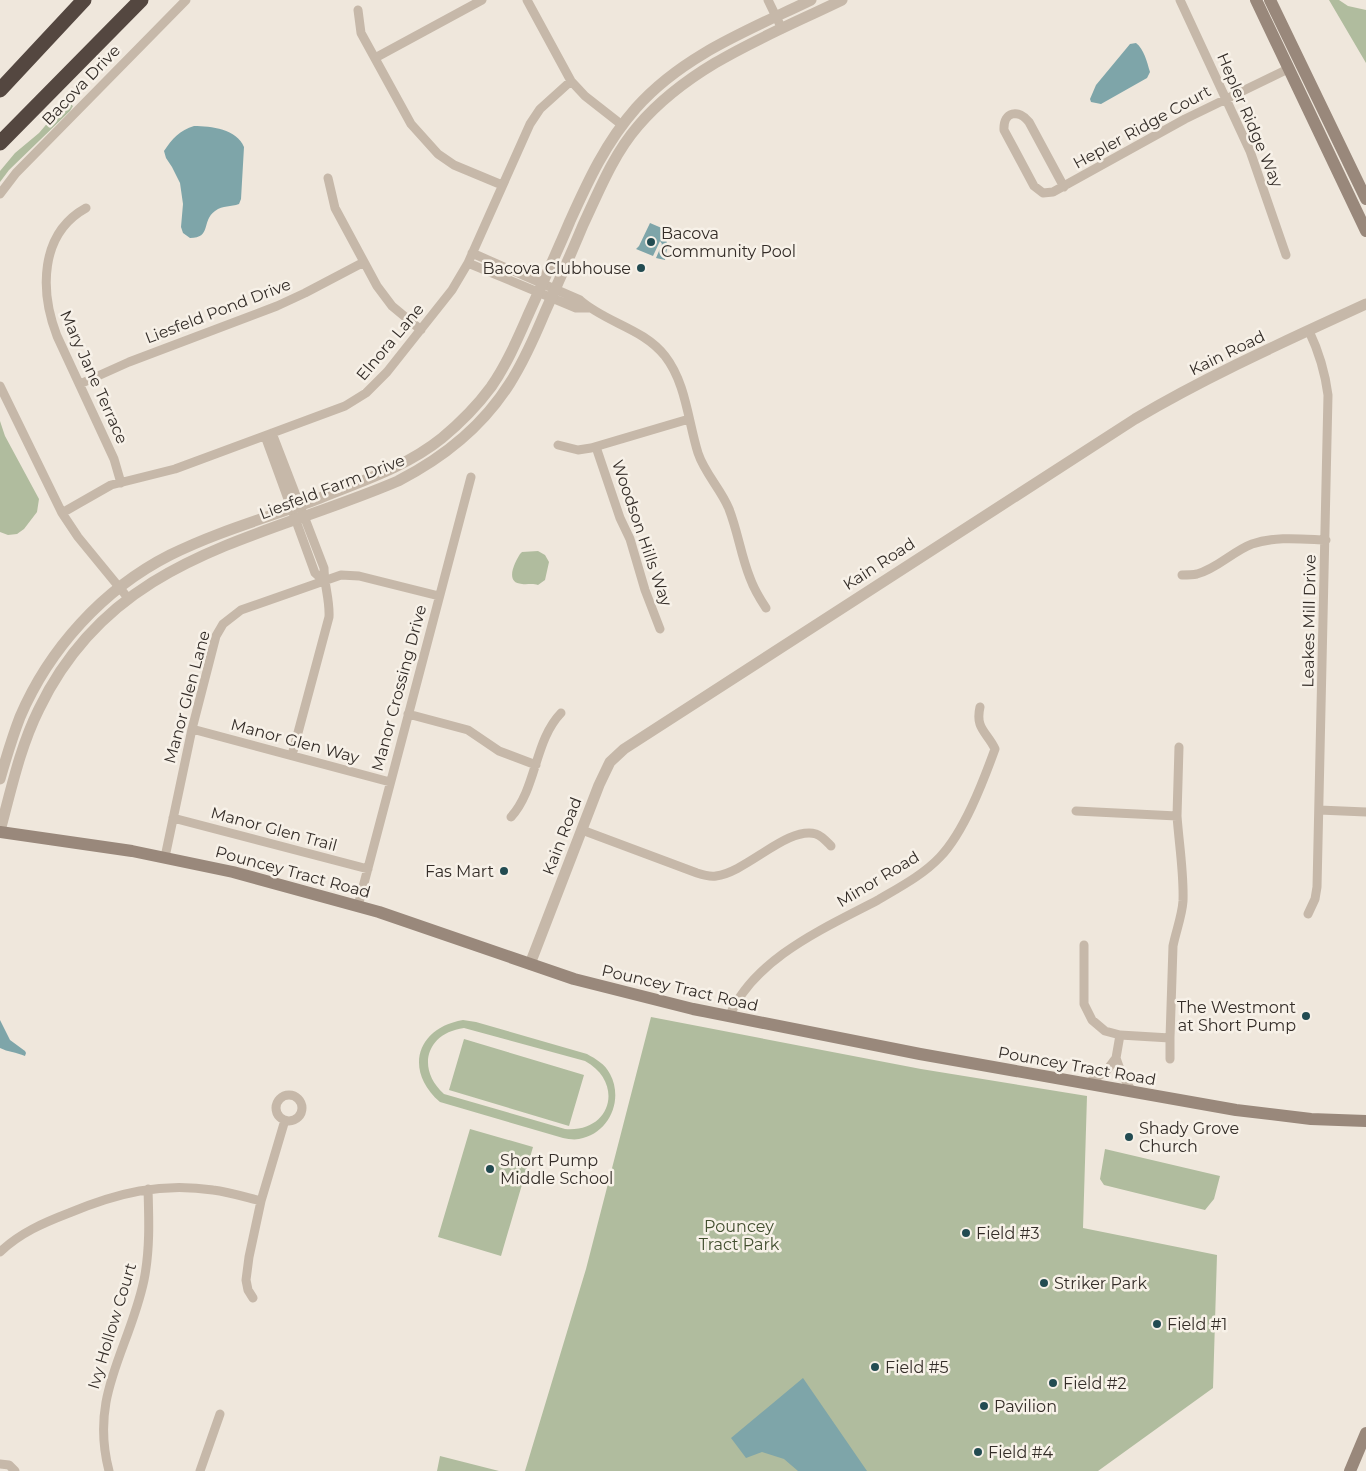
<svg xmlns="http://www.w3.org/2000/svg" width="1366" height="1471" font-family="Montserrat,sans-serif">
<style>
.green{fill:#b0bc9e;fill-rule:evenodd}
.water{fill:#7ea5a9}
.lines{fill:none;stroke-linecap:round;stroke-linejoin:round}
.minor{stroke:#c6b8a9;stroke-width:9}
.tertiary{stroke:#c6b8a9;stroke-width:11}
.secondary{stroke:#99887b;stroke-width:12}
.motorway{stroke:#544740;stroke-width:15}
.poi-dot{fill:#224b51;stroke:#f7f1e8;stroke-width:2}
.labels{text-anchor:middle;dominant-baseline:central;stroke-width:5;stroke-linejoin:round;paint-order:stroke}
.street-label{font-size:16px;fill:#342d28;stroke:#f7f1e8}
.poi-label{font-size:16px;fill:#342d28;stroke:#f7f1e8;text-anchor:start}
.park-label{font-size:16px;fill:#424f2f;stroke:#f7f1e8}
</style>
<rect width="100%" height="100%" fill="#efe7dc"/>
<path class="green" d="M1329,0h10l9,6 18,4v53z
M68,102l5,4 -3,5 -61,59 -9,12v-11l15,-18 24,-20 23,-27z
M0,421l5,15 34,63 -2,13 -13,17 -7,5 -9,1 -8,-3z
M538,551l7,4 4,7 -4,18 -7,5c-6,-2 -11,0 -16,-1 -18,-1 -7,-22 -2,-30l2,-2z
M651,1017l270,52 166,27 -4,132 134,27 -4,133 -115,83h-573l61,-202z
M463,1020l13,2 111,32c9,5 18,10 23,20 14,26 -1,60 -31,65 -5,1 -11,0 -16,-1l-123,-36c-36,-31 -24,-74 23,-82zM464,1028l121,33c40,22 26,72 -20,68l-121,-35c-28,-25 -18,-61 20,-66z
M464,1039l120,36 -15,51 -120,-36z
M470,1129l63,18 -32,109 -63,-19z
M1105,1149l115,27 -6,23 -9,11 -101,-25 -4,-6z
M440,1456l59,15h-62z"/>
<path class="water" d="M1136,43c8,6 11,19 14,29l-3,6 -46,26 -10,-2 -1,-3 6,-14 34,-41z
M194,126c17,0 43,3 50,21l-3,52 -2,5c-8,3 -16,1 -24,7 -14,10 -3,27 -25,27l-7,-5 -2,-6 2,-23 -3,-21 -8,-16 -6,-9 -2,-7c8,-12 16,-21 30,-25z
M650,223l14,6 -2,7c9,6 4,14 3,24l-9,-2 6,-14 -2,-3 -7,15 -17,-7 3,-3z
M0,1020l10,20 15,11 1,2 -1,3c-9,-4 -17,-4 -25,-8z
M803,1378l64,93h-69l-14,-12 -22,-7 -16,6 -15,-20z"/>
<g class="lines">
<path class="minor" d="M527,0l44,81 14,15 37,29
M768,0l14,29
M1180,0l70,151 36,104
M358,10l3,23 50,91 27,30 16,11 48,20
M375,58l107,-58
M328,178l7,30 42,78 15,20 29,24
M1064,187l-35,-65c-10,-13 -26,-11 -25,8l30,56 9,7 10,-1 132,-73 103,-50
M0,194l16,-21 170,-173
M86,208c-47,26 -46,84 -29,128l57,123 7,24
M472,253l108,47c26,23 63,28 85,56 21,27 23,65 33,97 7,21 23,36 31,56 9,23 12,47 21,69 4,11 10,21 16,30
M468,263l108,45h13
M80,384l49,-22 148,-56 28,-13 59,-31
M0,386l62,127 16,24 50,61
M272,433l52,135c0,17 6,32 5,49l-37,138
M265,436l50,137 9,8
M558,445l20,5 13,-2 98,-29
M596,447l24,71 10,21 15,51 15,39
M62,513l49,-28 64,-16 170,-63 21,-13 21,-21 65,-82 16,-27 62,-139 10,-15 31,-28
M1182,575c5,0 10,0 15,-1 20,-5 36,-23 55,-30 24,-8 49,-5 74,-4
M408,714l60,16 31,21 37,14
M192,729l198,53
M1319,810l47,2
M1076,811l101,5c2,28 7,57 6,85 -1,15 -7,30 -10,45l-3,92 -50,-3 -4,23 5,14 11,20
M1177,816l2,-69
M511,817c26,-29 23,-76 50,-104
M173,818l195,51
M582,830l115,43c6,2 13,4 19,3 31,-4 71,-50 100,-42 6,2 11,8 15,12
M165,857l27,-128 24,-93 7,-12 18,-14 100,-35 18,1 80,20
M358,906l113,-429
M1308,914l7,-15 2,-12 11,-492c-3,-23 -9,-43 -19,-64
M1084,945v59l8,16 13,11 15,4
M729,1017c25,-59 96,-89 149,-117 22,-13 45,-25 62,-43 24,-25 43,-75 55,-108 -8,-17 -20,-20 -15,-42
M1170,1059v-21
M1087,1084l20,-14 9,-12
M276 1108a13 13 0 1 1 26 0a13 13 0 1 1-26 0Z
M0,1252c20,-19 43,-29 69,-39 48,-20 92,-31 144,-23 16,2 32,7 48,11
M253,1298l-5,-8 -2,-10 3,-23 12,-56 24,-81
M0,1464l9,1 6,6
M109,1471c-20,-77 20,-120 35,-191 6,-30 5,-60 4,-91
M200,1471l20,-57"/>
<path class="tertiary" d="M0,779c6,-21 12,-41 20,-62 29,-68 83,-128 150,-162 48,-24 100,-38 150,-57 42,-17 86,-31 122,-60 18,-15 35,-32 49,-51 16,-23 27,-49 38,-74 14,-31 28,-61 41,-92 18,-40 36,-79 66,-113 47,-53 113,-78 175,-108
M0,831c11,-41 20,-84 39,-122 74,-154 219,-168 359,-228 45,-23 85,-55 112,-98 14,-22 25,-47 35,-71 13,-29 26,-58 38,-87 16,-34 30,-70 55,-99 53,-62 132,-91 204,-126
M530,964l69,-179 11,-23 14,-13 511,-330c74,-44 153,-79 231,-115"/>
<path class="secondary" d="M1256,0l110,231
M1270,0l96,199
M0,832l132,19 101,21 146,40 195,67 119,30 227,45 316,56 75,9 55,2
M1350,1471l16,-38"/>
<path class="motorway" d="M0,90l84,-90
M0,143l141,-143"/>
</g>
<g class="poi-dot">
<circle cx="651" cy="242" r="5"/>
<circle cx="641" cy="268" r="5"/>
<circle cx="504" cy="871" r="5"/>
<circle cx="1306" cy="1016" r="5"/>
<circle cx="1129" cy="1137" r="5"/>
<circle cx="490" cy="1169" r="5"/>
<circle cx="966" cy="1233" r="5"/>
<circle cx="1044" cy="1283" r="5"/>
<circle cx="1157" cy="1324" r="5"/>
<circle cx="875" cy="1367" r="5"/>
<circle cx="1053" cy="1383" r="5"/>
<circle cx="984" cy="1406" r="5"/>
<circle cx="978" cy="1452" r="5"/>
</g>
<g class="labels">
<g class="street-label">
<text transform="translate(81 85) rotate(-46)">Bacova Drive</text>
<text transform="translate(1250 120) rotate(67)">Hepler Ridge Way</text>
<text transform="translate(1142 127) rotate(-29)">Hepler Ridge Court</text>
<text transform="translate(218 311) rotate(-21)">Liesfeld Pond Drive</text>
<text transform="translate(390 342) rotate(-50)">Elnora Lane</text>
<text transform="translate(1227 353) rotate(-26)">Kain Road</text>
<text transform="translate(94 377) rotate(66)">Mary Jane Terrace</text>
<text transform="translate(332 487) rotate(-21)">Liesfeld Farm Drive</text>
<text transform="translate(642 533) rotate(71)">Woodson Hills Way</text>
<text transform="translate(879 564) rotate(-33)">Kain Road</text>
<text transform="translate(1309 621) rotate(-89)">Leakes Mill Drive</text>
<text transform="translate(399 688) rotate(-75)">Manor Crossing Drive</text>
<text transform="translate(187 697) rotate(-75)">Manor Glen Lane</text>
<text transform="translate(295 741) rotate(15)">Manor Glen Way</text>
<text transform="translate(274 829) rotate(15)">Manor Glen Trail</text>
<text transform="translate(562 836) rotate(-69)">Kain Road</text>
<text transform="translate(293 872) rotate(15)">Pouncey Tract Road</text>
<text transform="translate(878 879) rotate(-31)">Minor Road</text>
<text transform="translate(680 988) rotate(13)">Pouncey Tract Road</text>
<text transform="translate(1077 1066) rotate(10)">Pouncey Tract Road</text>
<text transform="translate(112 1326) rotate(-73)">Ivy Hollow Court</text>
</g>
<g class="poi-label">
<text x="661" y="233">Bacova<tspan x="661" dy="18">Community Pool</tspan></text>
<text x="631" y="268" text-anchor="end">Bacova Clubhouse</text>
<text x="494" y="871" text-anchor="end">Fas Mart</text>
<text x="1296" y="1007" text-anchor="end">The Westmont<tspan x="1296" dy="18">at Short Pump</tspan></text>
<text x="1139" y="1128">Shady Grove<tspan x="1139" dy="18">Church</tspan></text>
<text x="500" y="1160">Short Pump<tspan x="500" dy="18">Middle School</tspan></text>
<text x="976" y="1233">Field #3</text>
<text x="1054" y="1283">Striker Park</text>
<text x="1167" y="1324">Field #1</text>
<text x="885" y="1367">Field #5</text>
<text x="1063" y="1383">Field #2</text>
<text x="994" y="1406">Pavilion</text>
<text x="988" y="1452">Field #4</text>
</g>
<g class="park-label">
<text x="739" y="1226">Pouncey<tspan x="739" dy="18">Tract Park</tspan></text>
</g>
</g>
</svg>
